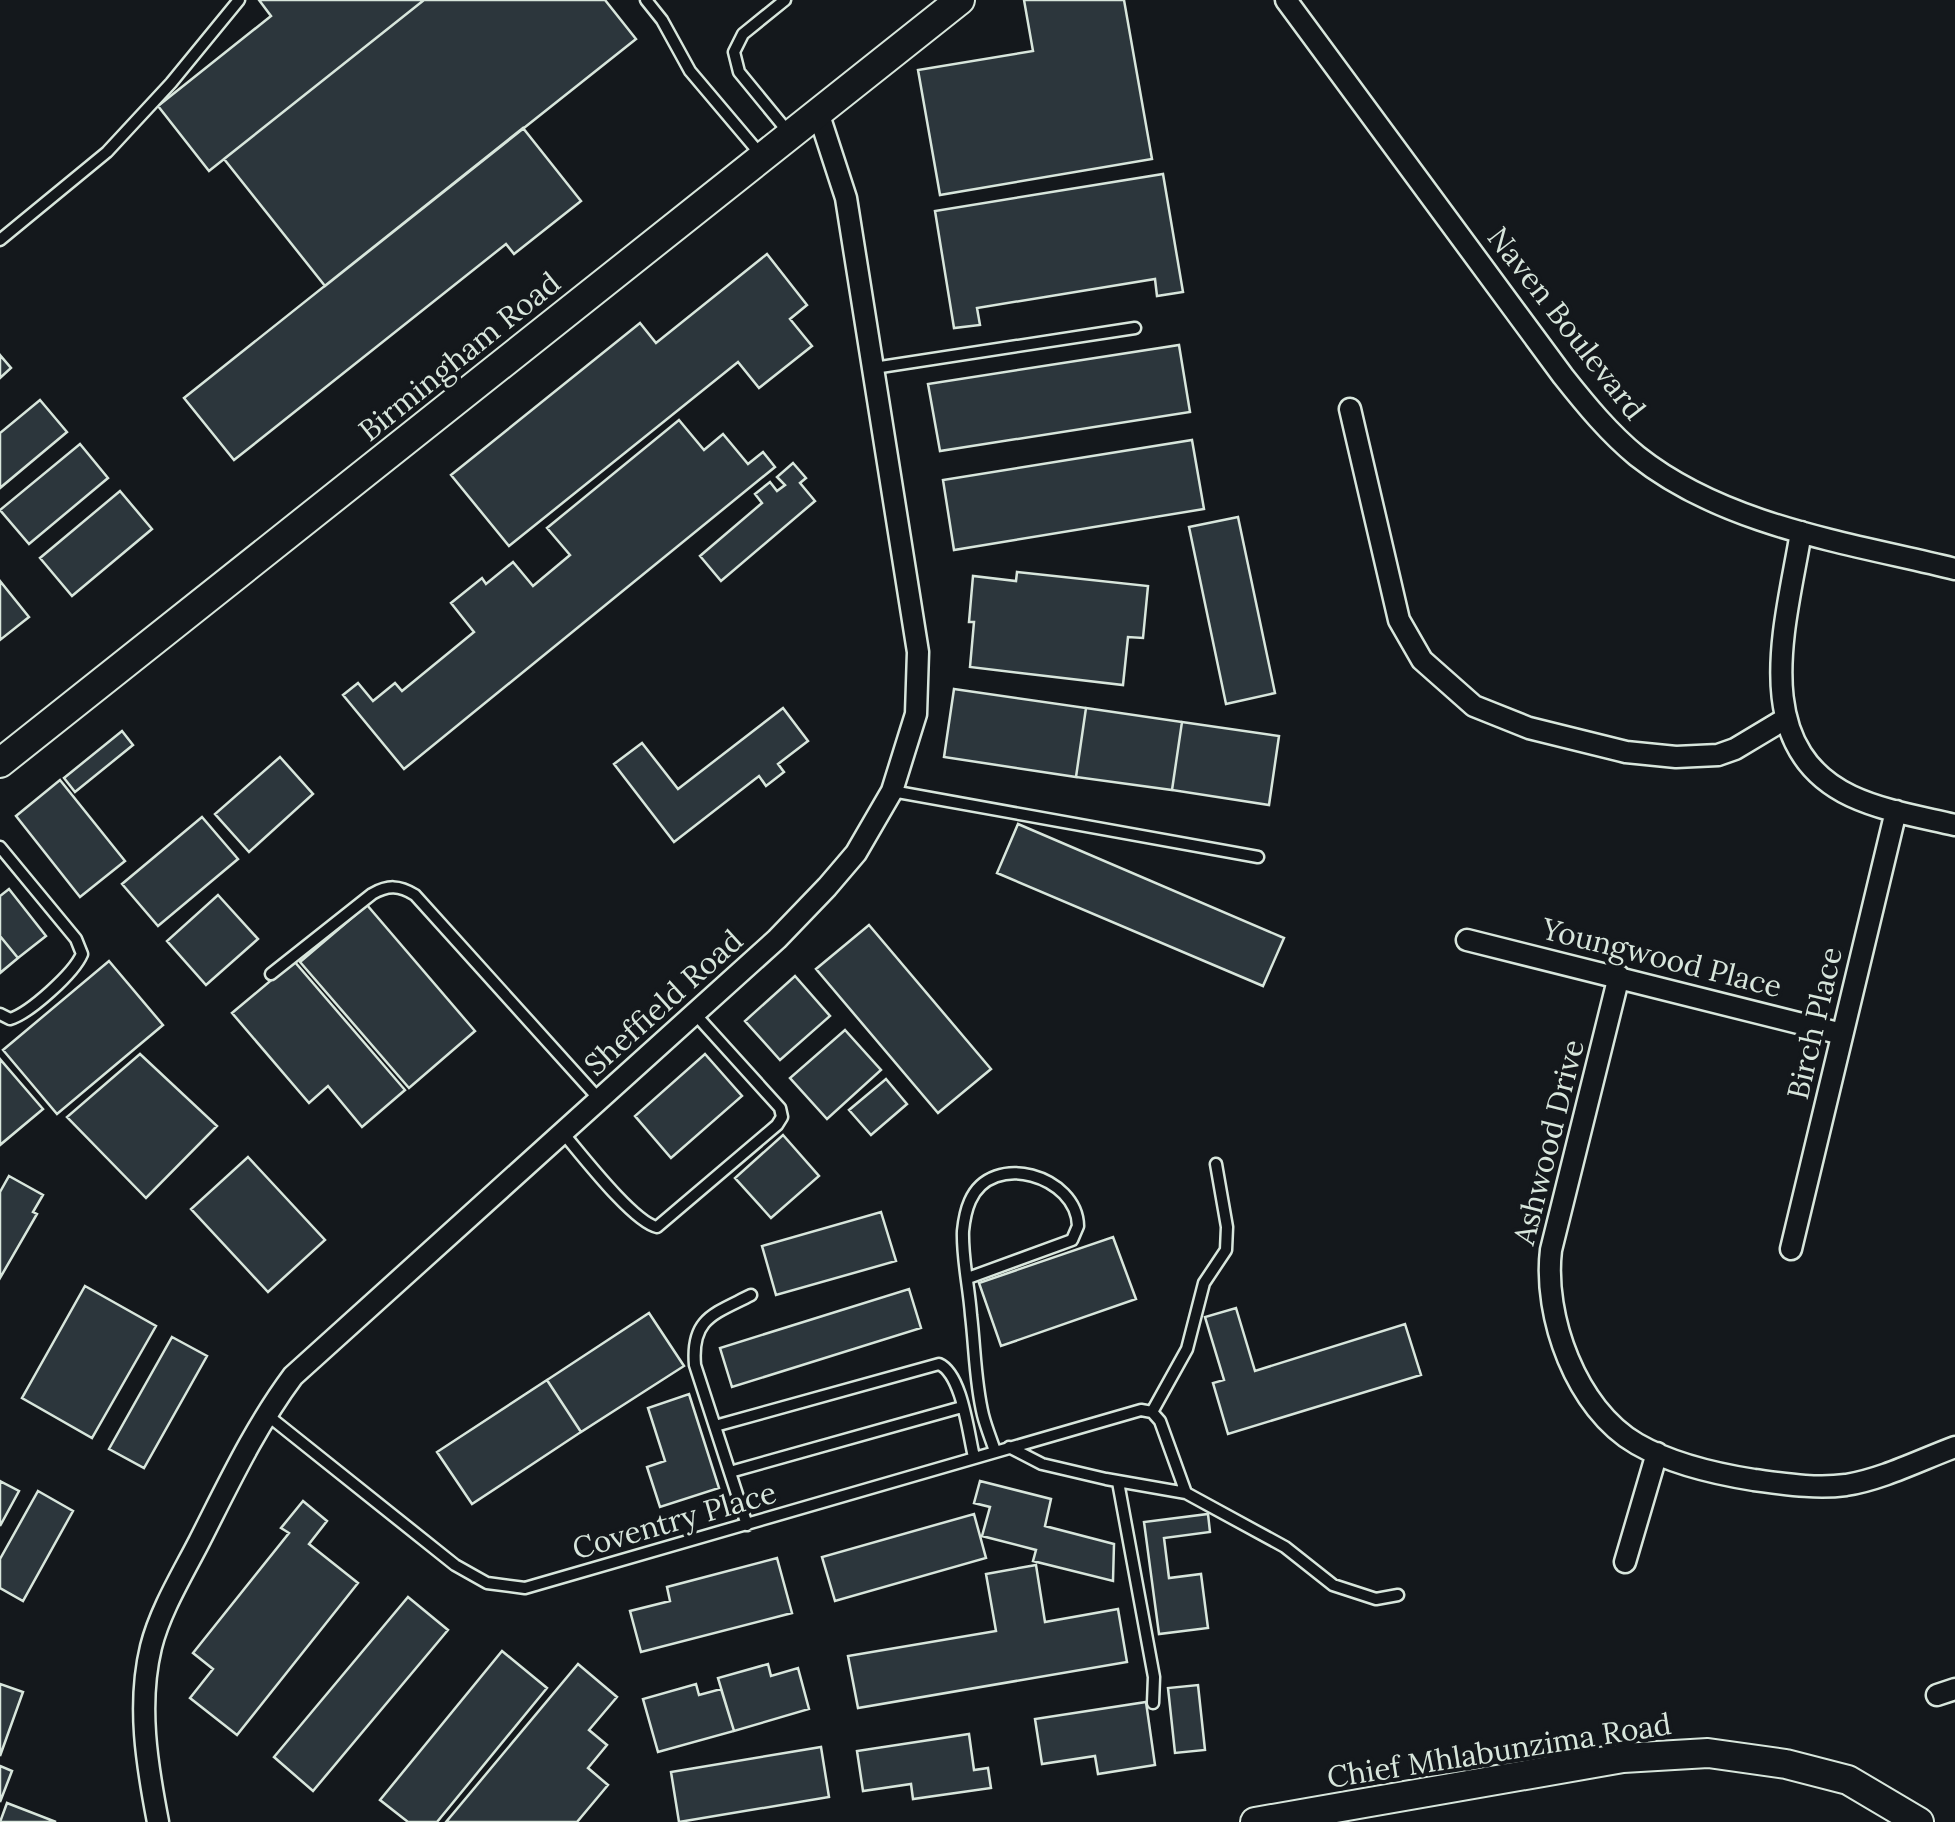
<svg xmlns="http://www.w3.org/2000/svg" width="1955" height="1822" font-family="Lora,serif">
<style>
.building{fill:#2c363c;stroke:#d8e6dc;stroke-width:2.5}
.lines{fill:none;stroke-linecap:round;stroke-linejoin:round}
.lane-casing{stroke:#d8e6dc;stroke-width:15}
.street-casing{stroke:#d8e6dc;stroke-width:25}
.secondary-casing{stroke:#d8e6dc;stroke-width:32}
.lane{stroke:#14181c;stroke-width:10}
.street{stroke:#14181c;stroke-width:20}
.secondary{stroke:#14181c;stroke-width:28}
.labels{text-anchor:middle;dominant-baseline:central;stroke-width:8;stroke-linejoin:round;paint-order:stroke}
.street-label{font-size:30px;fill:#d8e6dc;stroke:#14181c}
</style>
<rect width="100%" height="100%" fill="#14181c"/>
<path class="building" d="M259,0h165l-215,171 -51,-65 113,-90z
M424,0h181l31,39 -311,247 -101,-127z
M1024,0h100l28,159 -212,36 -22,-125 115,-19z
M523,128l58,73 -67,53 -8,-10 -272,216 -50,-62z
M1163,174l20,118 -26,4 -2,-17 -178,29 3,17 -26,3 -19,-117z
M767,254l40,51 -17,14 22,27 -53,42 -21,-26 -229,184 -58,-71 189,-152 16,20z
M1179,345l11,67 -250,39 -12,-67z
M0,355l11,13 -11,10z
M40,400l27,32 -67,56v-55z
M679,420l25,30 19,-16 25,30 15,-12 12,15 -371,302 -61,-74 15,-12 15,18 22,-18 7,8 72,-59 -23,-29 31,-25 4,6 27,-22 20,24 37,-31 -23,-27z
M1192,440l12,69 -250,41 -11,-70z
M80,444l28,34 -79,66 -29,-34z
M793,463l13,15 -6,5 15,18 -94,80 -21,-25 62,-53 -7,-9 15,-12 7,9 8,-6 -8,-8z
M120,491l32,38 -80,67 -32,-38z
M1238,517l37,176 -49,11 -37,-177z
M1017,572l131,14 -5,52 -15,-1 -5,48 -153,-18 4,-45h-5l4,-46 43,5z
M0,581l29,36 -29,23z
M954,689l132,19 -10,69 -132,-20z
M783,708l25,33 -30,23 6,8 -18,14 -7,-10 -85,66 -60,-78 28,-21 36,46z
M1086,708l96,14 -10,68 -96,-13z
M1182,722l97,14 -10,69 -97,-15z
M122,731l11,14 -58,47 -11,-14z
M280,757l33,37 -64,58 -34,-38z
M60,780l65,81 -45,36 -64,-81z
M202,817l36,42 -80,67 -36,-42z
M1018,824l266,114 -21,48 -266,-113z
M9,889l37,47 -28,22 -18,-22v-40z
M218,895l40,44 -52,46 -39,-44z
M367,905l108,126 -66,57 -109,-126z
M869,925l122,144 -53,44 -122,-144z
M0,936l18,22 -18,15z
M109,961l54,64 -106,89 -54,-64z
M294,961l111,129 -43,37 -34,-41 -19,17 -77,-90z
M795,976l35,40 -50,44 -35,-39z
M845,1030l36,40 -54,49 -37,-41z
M140,1054l77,72 -71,72 -79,-81z
M705,1054l37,42 -71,62 -36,-42z
M0,1059l43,50 -43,36z
M886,1079l21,25 -36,31 -22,-25z
M783,1135l36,41 -48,42 -36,-40z
M248,1157l77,83 -57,52 -77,-83z
M9,1176l34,19 -10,17 4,2 -37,64v-86z
M881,1212l15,49 -120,34 -14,-49z
M1113,1237l23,62 -135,47 -22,-63z
M85,1286l71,40 -64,112 -70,-40z
M909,1289l12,39 -189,59 -12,-39z
M1236,1308l19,63 150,-47 16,51 -193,59 -15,-51 11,-3 -19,-63z
M649,1313l35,53 -103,66 -34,-52z
M172,1337l35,19 -63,112 -35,-19z
M547,1380l34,52 -109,72 -35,-52z
M689,1394l30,94 -59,19 -13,-40 18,-6 -17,-53z
M0,1481l19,10 -19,35z
M980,1481l71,18 -6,27 69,18 -1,37 -80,-20 3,-11 -54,-14 8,-29 -16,-4z
M38,1491l35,20 -50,90 -23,-13v-29z
M303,1501l24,20 -18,23 49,39 -121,152 -47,-37 23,-29 -20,-16 96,-120 -8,-5z
M974,1514l12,44 -151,43 -13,-44z
M1208,1514l2,18 -46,6 5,40 32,-4 7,54 -49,6 -15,-112z
M777,1558l15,55 -151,39 -11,-41 40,-10 -3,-14z
M1036,1565l9,57 73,-13 9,53 -269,46 -10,-52 148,-25 -10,-57z
M408,1597l40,33 -135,161 -39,-34z
M502,1651l45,37 -110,134h-29l-28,-22z
M578,1664l39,33 -28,33 18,15 -19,23 20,17 -31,37h-131z
M768,1664l3,12 27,-8 11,41 -75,22 -16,-53z
M0,1684l23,8 -23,64z
M696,1684l3,11 22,-6 13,42 -76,21 -15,-53z
M1198,1685l7,65 -30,3 -7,-65z
M1146,1702l9,63 -57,9 -3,-18 -53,8 -7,-45z
M969,1734l5,36 14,-2 3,20 -78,11 -2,-15 -48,7 -6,-40z
M821,1747l8,50 -150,25 -8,-50z
M0,1766l12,5 -12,31z
M7,1803l49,19h-56z"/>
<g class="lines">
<g class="lane-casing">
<path id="lane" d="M646,0l16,20 28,51 71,84
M785,0l-42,34 -9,18 5,20 50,61
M0,240l107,-88 64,-69 68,-83
M874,368l261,-40
M892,791l366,66
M0,847l76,92 6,15c-8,19 -52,59 -72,65l-10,-5
M271,974l101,-80c16,-9 27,-9 43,1l184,204
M563,1133c18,21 70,89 94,94l120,-102 5,-8 -2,-9 -85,-94
M968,1278l104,-38 6,-14c-1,-50 -86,-76 -108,-25 -4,9 -6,20 -7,30 -1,27 6,56 8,84 4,33 4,68 12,100 3,12 8,24 12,36
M1152,1412l35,-63 17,-66 22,-33 1,-23 -11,-63
M266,1414l189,151 32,18 38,5 616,-178 11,2 8,9 26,72
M715,1426l224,-62c23,10 29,68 35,93
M1009,1447l33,17 64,15 80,14 99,54 48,38 43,14 22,-4
M730,1472l232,-65
M1118,1482l36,195 -1,26
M747,1525l-52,-160c-4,-47 19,-51 56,-70"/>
</g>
<g class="street-casing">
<path id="street" d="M1286,0l277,376c23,29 46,57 74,80 88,70 212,87 318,113
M1350,409l49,211 23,40 52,46 55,22 97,24 50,5 42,-2 17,-6 50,-30
M1801,532c-14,88 -55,214 50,264 32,15 70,21 104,29
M1467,940l375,94
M1619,976l-68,274c-8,66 25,159 86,194 33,19 79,30 117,36 31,4 61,9 92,5 37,-6 74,-25 109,-38
M1791,1249l105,-438
M1625,1562l32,-109
M1937,1695l18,-6
M158,1822c-11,-57 -21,-117 -7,-175 9,-36 31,-72 48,-105 29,-57 56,-115 94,-166l484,-437 50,-52 29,-34 36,-62 24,-77 2,-62 -72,-454 -28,-86"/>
</g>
<g class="secondary-casing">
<path id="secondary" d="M0,763l960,-763
M1255,1822l368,-64 85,-5 78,11 62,16 71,42"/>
</g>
<use href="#lane" class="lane"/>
<use href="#street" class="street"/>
<use href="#secondary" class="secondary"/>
</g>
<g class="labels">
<g class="street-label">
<text transform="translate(1567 323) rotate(52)">Naven Boulevard</text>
<text transform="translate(459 356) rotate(-39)">Birmingham Road</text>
<text transform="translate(1662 957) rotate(14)">Youngwood Place</text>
<text transform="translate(663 1002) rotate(-42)">Sheffield Road</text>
<text transform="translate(1814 1023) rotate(-77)">Birch Place</text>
<text transform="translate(1548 1142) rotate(-76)">Ashwood Drive</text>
<text transform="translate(674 1520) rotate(-16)">Coventry Place</text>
<text transform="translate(1499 1750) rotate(-9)">Chief Mhlabunzima Road</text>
</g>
</g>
</svg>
